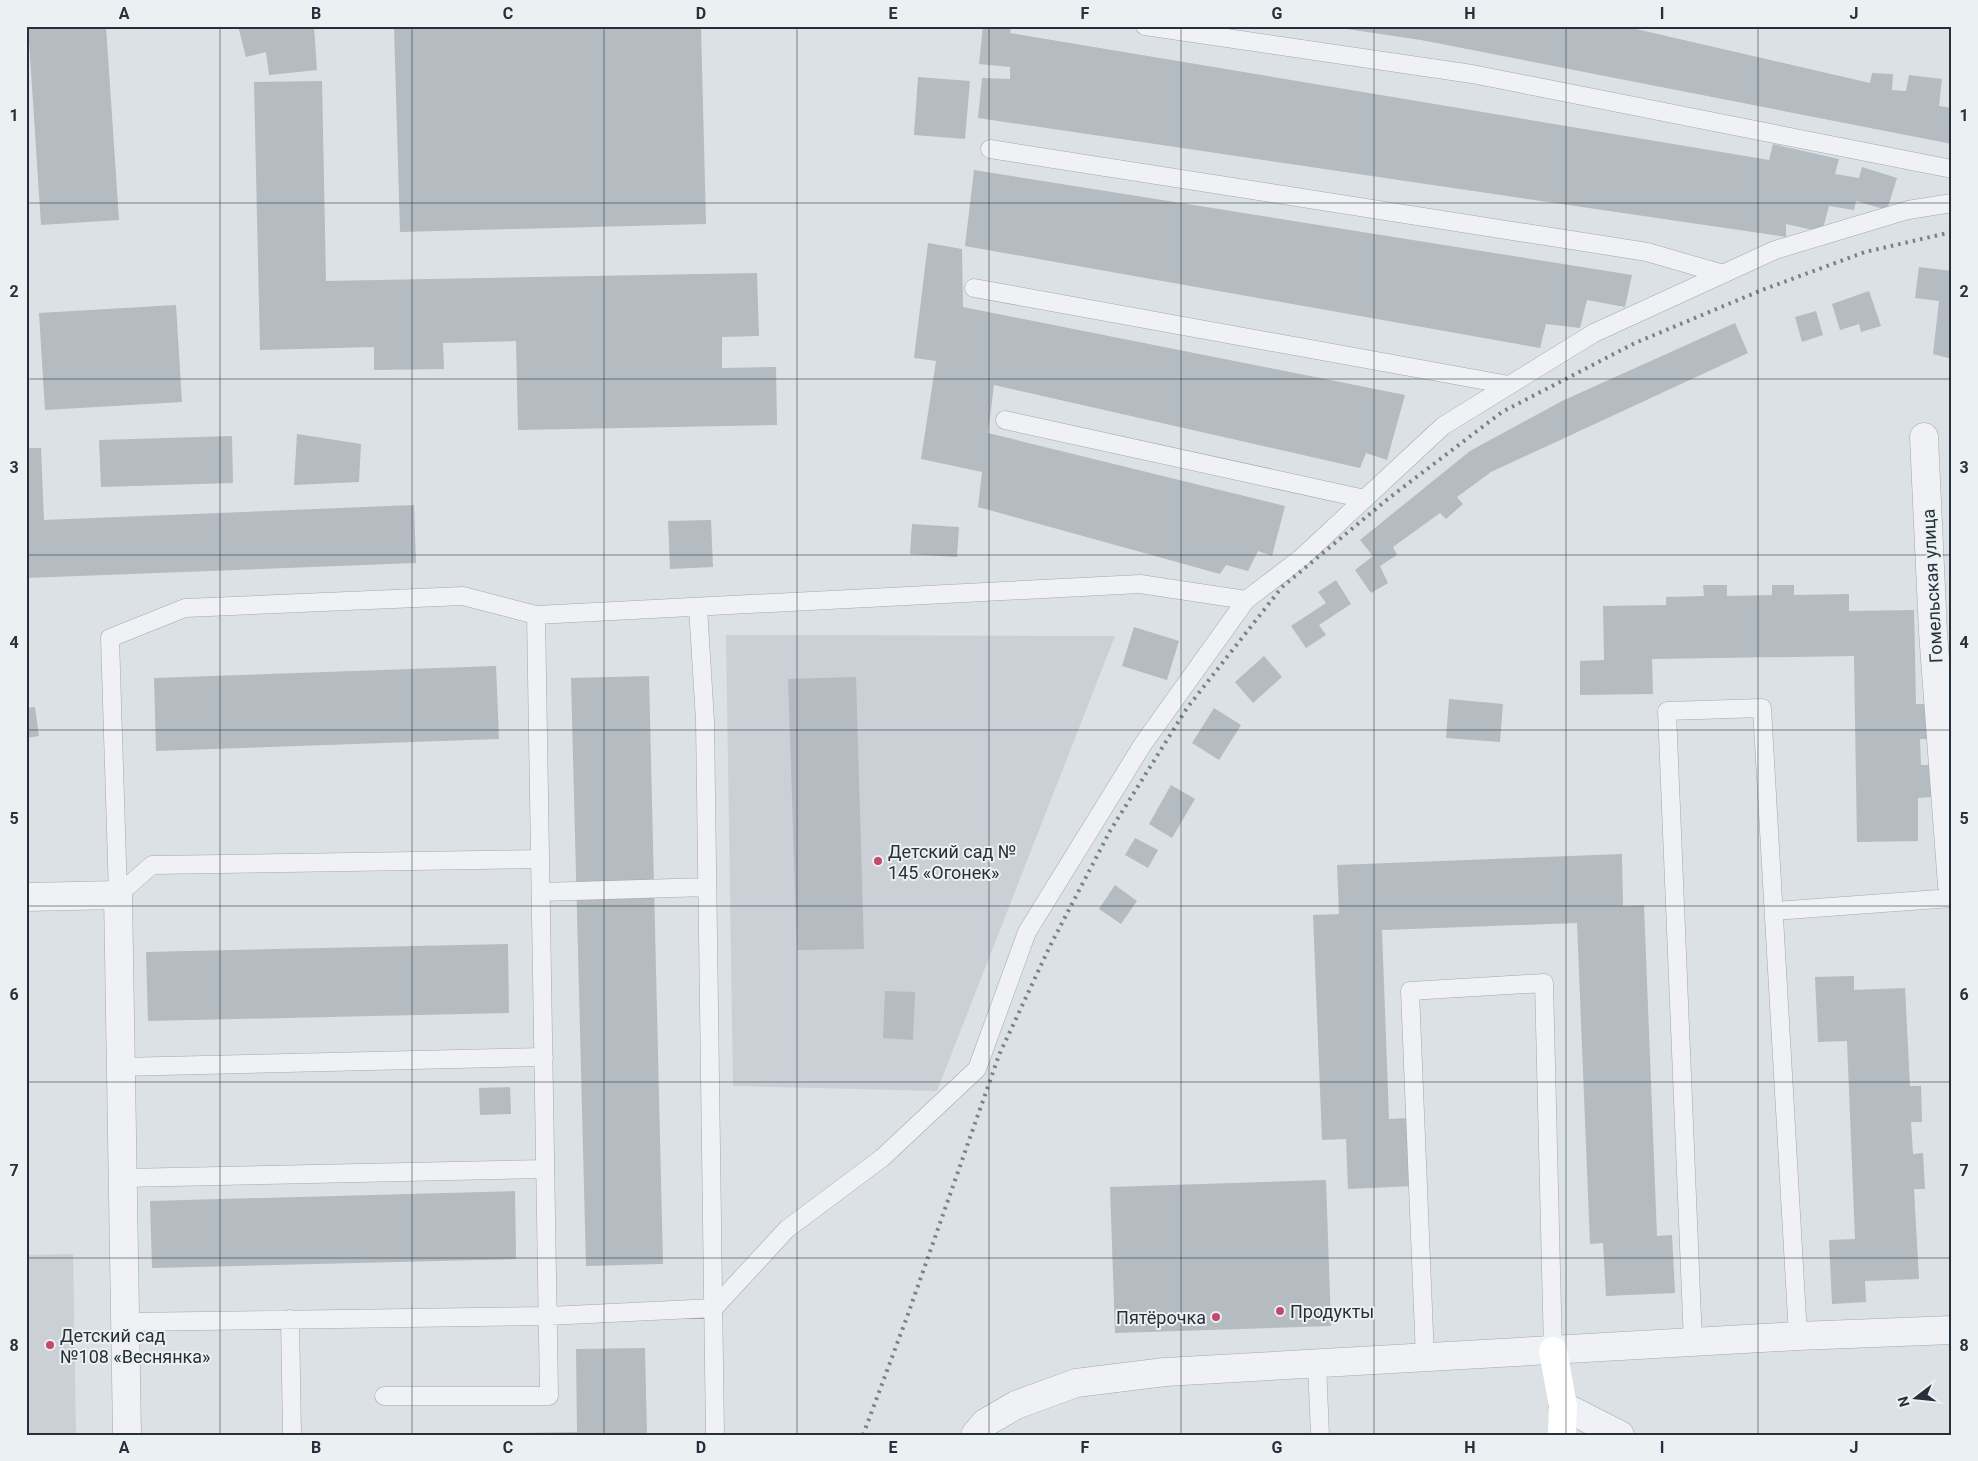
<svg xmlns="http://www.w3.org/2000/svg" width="1978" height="1461" font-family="Roboto,sans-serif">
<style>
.built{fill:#cbd0d6}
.building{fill:#b4bbc1}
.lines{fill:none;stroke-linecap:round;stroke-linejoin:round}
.lane-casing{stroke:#a2a8ae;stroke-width:19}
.street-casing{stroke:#a2a8ae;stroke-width:29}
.lane{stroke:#eff1f4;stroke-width:18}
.street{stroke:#eff1f4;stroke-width:28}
.secondary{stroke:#fff;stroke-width:28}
.rail{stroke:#77828d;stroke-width:4;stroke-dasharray:2.5 5;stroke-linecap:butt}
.grid{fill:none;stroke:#27303a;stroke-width:1;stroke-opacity:0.55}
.poi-dot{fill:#c14a6a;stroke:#ebf0f3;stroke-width:2}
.labels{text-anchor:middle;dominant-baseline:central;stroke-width:4;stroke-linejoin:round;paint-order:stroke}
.street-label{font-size:18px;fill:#27303a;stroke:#ebf0f3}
.poi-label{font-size:18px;fill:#27303a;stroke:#ebf0f3;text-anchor:start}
.neatline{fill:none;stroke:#27303a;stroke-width:2}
.grid-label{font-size:16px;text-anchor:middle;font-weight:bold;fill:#27303a}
</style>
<rect width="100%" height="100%" fill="#dce1e5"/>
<path class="built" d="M726,635l389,1 -178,455 -204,-5z
M73,1254l3,181h-50v-180z"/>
<path class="building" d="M28,26h78l13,194 -78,5z
M238,26h76l3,44 -48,5 -3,-23 -20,5z
M394,26h307l5,198 -306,8z
M983,26h28l-1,7 759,127 4,-16 66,15 -4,15 24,4 3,-11 35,11 -10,32 -31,-9 -2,9 -25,-4 -7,26 -36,-8v13l-808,-119 4,-40 28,1v-12l-31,-3z
M1326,26h297l247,57 2,-10 21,1 -1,16 14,1 3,-16 33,4 -3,27 13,2v36l-531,-104z
M918,77l52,4 -5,58 -51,-4z
M322,81l4,200 431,-8 2,63 -37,1v31l54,-1 1,58 -259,5 -2,-89 -73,2 1,26 -70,1v-23l-114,3 -6,-268z
M974,170l658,105 -7,32 -38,-7 -7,28 -34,-4 -6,24 -575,-102z
M928,243l34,6 1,58 442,88 -18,65 -21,-7 -6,15 -366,-83 -6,48 297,73 -13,50 -14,-5 -10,20 -22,-6 -6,9 -242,-67 4,-35 -61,-13 15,-98 -22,-3z
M1919,267l33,4v88l-19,-5 6,-53 -24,-3z
M1869,291l12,35 -20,6 -2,-8 -19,6 -8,-26z
M176,305l6,97 -137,8 -6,-97z
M1816,311l7,24 -21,7 -7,-25z
M1735,323l13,30 -257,119 -34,25 6,7 -17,15 -6,-6 -47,34 4,8 -17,11 8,17 -17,10 -16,-23 18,-14 -13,-16 110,-89 92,-50z
M297,434l64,10 -2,38 -65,3z
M232,436l1,47 -132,4 -2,-47z
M26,448h15l3,72 370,-15 2,58 -390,15z
M711,520l2,47 -43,2 -2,-48z
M912,524l47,3 -2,30 -47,-3z
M1336,580l15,24 -32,21 7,10 -20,13 -15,-22 35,-23 -8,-11z
M1703,585h24v11l45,-1v-10h22v10l55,-1v17l65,-1 2,94h12l1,35h-9l1,26h10l1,32 -14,1v43l-61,1 -3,-186 -202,3 1,35 -73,1v-34l24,-1 -1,-54 63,-1v-8l38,-1z
M1134,627l45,14 -12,39 -45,-14z
M1264,656l18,21 -29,26 -18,-21z
M496,666l3,73 -343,12 -2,-73z
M649,676l14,588 -77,2 -15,-588z
M856,677l8,272 -67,1 -9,-271z
M1449,699l54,5 -3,38 -54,-4z
M35,707l4,29 -13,2v-30z
M1214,708l27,17 -22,35 -27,-17z
M1171,785l24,14 -23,39 -23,-14z
M1135,838l23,12 -10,18 -23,-13z
M1622,854l1,52 21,-1 13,331 15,-1 3,58 -69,3 -3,-53 -13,1 -13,-321 -195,7 7,189 21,-1 3,68 -65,3 -2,-50 -24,1 -9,-225 26,-1 -2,-49z
M1115,885l22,16 -16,23 -22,-15z
M508,944l1,69 -361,8 -2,-69z
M1854,976v14l51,-2 5,98h11l1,36h-11l2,32 10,-1 2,36h-11l5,90 -54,2 1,21 -34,2 -3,-64 26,-1 -8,-198 -29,1 -3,-65z
M885,991l30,1 -2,48 -30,-2z
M510,1087l1,27 -31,1 -1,-27z
M1326,1180l5,146 -216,7 -5,-146z
M515,1191l1,68 -364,9 -2,-67z
M645,1348l2,87h-130v-2l60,-1 -1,-83z"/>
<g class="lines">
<g class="lane-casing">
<path id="lane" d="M1145,26l327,48 480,95
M990,149l657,103 76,22
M974,288l535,97
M1005,420l360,79
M698,607l7,114 10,714
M540,859l-388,6 -34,30 -8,-257 75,-30 278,-12 73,19 604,-31 106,16
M541,892l166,-5
M1775,911l177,-13
M120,1067l424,-10
M123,1178l422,-9
M290,1319l2,116
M125,1322l423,-6 166,-8 73,-79 95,-71 95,-89 50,-137 116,-188 103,-144 54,-41 143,-133 151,-93 181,-83 133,-40 44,-7
M1693,1343l-26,-632 95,-3 36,628
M1425,1358l-15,-367 134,-8 9,368
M1317,1364l3,71
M384,1396h165l-13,-781"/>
</g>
<g class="street-casing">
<path id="street" d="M1924,437l9,195 19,253
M26,897l92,-2 9,540
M1563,1406l57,29
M975,1435l10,-12 31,-18 60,-22 89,-11 633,-36 154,-6"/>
</g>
<use href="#lane" class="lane"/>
<use href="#street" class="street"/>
<path class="secondary" d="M1553,1351l10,55 -1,29"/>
<path class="rail" d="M863,1435l44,-118 92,-262 51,-109 60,-115 77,-123 95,-121 107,-89 113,-86 133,-69 127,-53 103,-38 87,-20"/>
</g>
<path class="grid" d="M220,26v1409M412,26v1409M604,26v1409M797,26v1409M989,26v1409M1181,26v1409M1374,26v1409M1566,26v1409M1758,26v1409M26,203h1926M26,379h1926M26,555h1926M26,730h1926M26,906h1926M26,1082h1926M26,1258h1926"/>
<g class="poi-dot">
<circle cx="878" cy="861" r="5"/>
<circle cx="1280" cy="1311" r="5"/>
<circle cx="1216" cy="1317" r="5"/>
<circle cx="50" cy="1345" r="5"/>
</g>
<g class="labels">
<g class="street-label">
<text transform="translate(1932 586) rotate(-93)">Гомельская улица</text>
</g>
<g class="poi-label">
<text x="888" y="851">Детский сад №<tspan x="888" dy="21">145 «Огонек»</tspan></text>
<text x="1290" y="1311">Продукты</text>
<text x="1206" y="1317" text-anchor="end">Пятёрочка</text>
<text x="60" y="1335">Детский сад<tspan x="60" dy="21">№108 «Веснянка»</tspan></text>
</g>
</g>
<rect width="1978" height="1461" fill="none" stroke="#ebf0f3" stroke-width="55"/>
<g transform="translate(1916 1398) rotate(254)" stroke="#ebf0f3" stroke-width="4" paint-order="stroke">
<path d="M0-4L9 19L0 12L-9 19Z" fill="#27303a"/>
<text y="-8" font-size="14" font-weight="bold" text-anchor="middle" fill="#27303a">N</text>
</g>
<rect x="28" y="28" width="1922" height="1406" class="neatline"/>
<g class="grid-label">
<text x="124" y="19">A</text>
<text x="316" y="19">B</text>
<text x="508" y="19">C</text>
<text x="701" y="19">D</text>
<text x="893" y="19">E</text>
<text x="1085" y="19">F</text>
<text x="1277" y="19">G</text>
<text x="1470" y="19">H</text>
<text x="1662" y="19">I</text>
<text x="1854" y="19">J</text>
<text x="14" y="121">1</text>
<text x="1964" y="121">1</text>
<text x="14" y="297">2</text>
<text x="1964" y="297">2</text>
<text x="14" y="473">3</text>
<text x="1964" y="473">3</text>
<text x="14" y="648">4</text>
<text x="1964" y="648">4</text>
<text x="14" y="824">5</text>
<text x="1964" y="824">5</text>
<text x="14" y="1000">6</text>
<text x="1964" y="1000">6</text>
<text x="14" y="1176">7</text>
<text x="1964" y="1176">7</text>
<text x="14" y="1351">8</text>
<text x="1964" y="1351">8</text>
<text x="124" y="1453">A</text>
<text x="316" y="1453">B</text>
<text x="508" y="1453">C</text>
<text x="701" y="1453">D</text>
<text x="893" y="1453">E</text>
<text x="1085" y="1453">F</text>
<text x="1277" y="1453">G</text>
<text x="1470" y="1453">H</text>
<text x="1662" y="1453">I</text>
<text x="1854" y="1453">J</text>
</g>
</svg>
